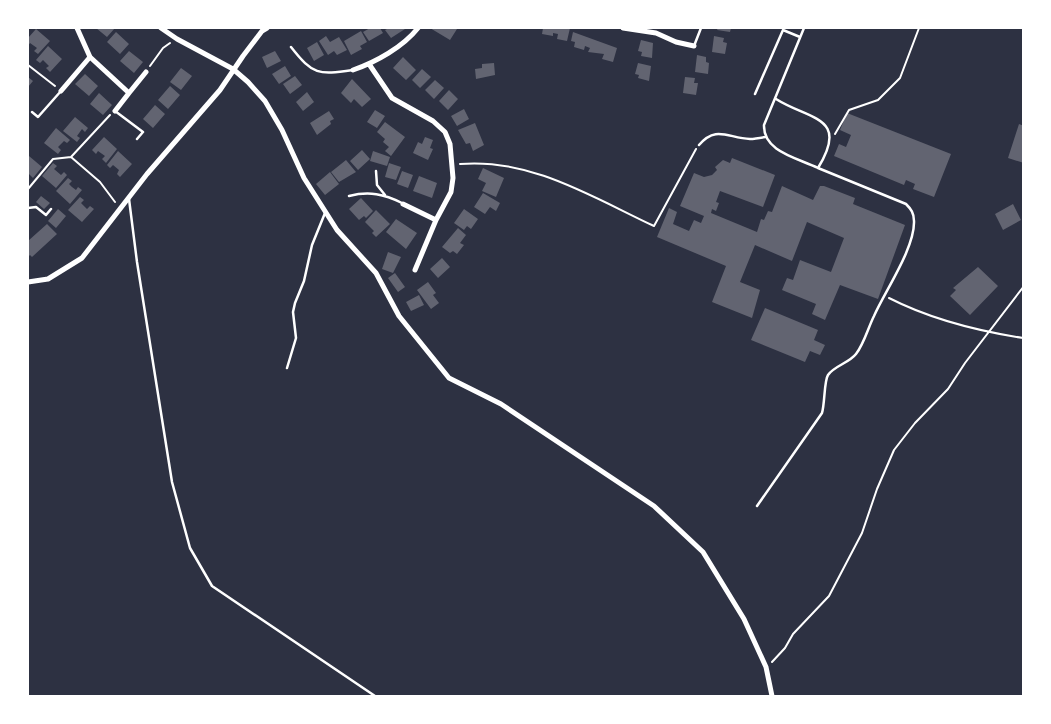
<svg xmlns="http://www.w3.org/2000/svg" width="1051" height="724" font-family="Ubuntu,sans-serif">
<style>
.building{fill:#626471}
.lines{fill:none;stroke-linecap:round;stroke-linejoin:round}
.path{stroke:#fff;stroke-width:2}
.service{stroke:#fff;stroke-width:2.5}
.minor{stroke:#fff;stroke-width:5}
</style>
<rect width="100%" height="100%" fill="#2d3142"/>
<path class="building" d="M96,28h19l-8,9z
M370,28h10l3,5 -14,8 -6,-9z
M389,28h15l1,1 -14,9 -6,-8z
M430,28h25l2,1 -7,11z
M543,28h27l-3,13 -10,-2 1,-5 -5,-1v3l-11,-2z
M718,28h13l-1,4 -13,-2z
M36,29l14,12 -12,13 -4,-3 3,-3 -7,-5 -2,3v-8z
M361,31l6,11 -7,4 2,3 -11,6 -7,-14z
M116,32l13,12 -9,10 -13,-12z
M573,32l44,16 -4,14 -11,-3 2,-5 -16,-2 2,-4 -5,-2 -1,4 -10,-3 1,-5 -4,-1z
M326,36l4,6 9,-5 8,13 -10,5 -3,-4 -6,4 -9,-14z
M714,36l10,2 -1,4 4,1 -2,11 -13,-2z
M641,40l12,3 -1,15 -11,-2 1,-4 -4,-1z
M317,42l7,13 -10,6 -7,-13z
M48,46l14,13 -12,13 -4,-4 3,-2 -6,-6 -3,3 -4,-3z
M129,51l14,11 -9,11 -14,-12z
M275,51l6,10 -14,7 -5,-11z
M697,55l9,2v5l3,1 -1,11 -13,-2z
M403,57l13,13 -10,10 -13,-12z
M494,63l1,12 -19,4 -1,-10 7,-1v-4z
M638,63l13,3 -2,15 -11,-3 1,-3 -4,-1z
M285,66l6,10 -12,8 -7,-10z
M181,68l11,8 -11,14 -11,-8z
M422,69l9,8 -11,11 -8,-8z
M85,74l13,12 -9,10 -14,-12z
M295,76l7,9 -12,9 -7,-10z
M28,77l5,4 -5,6z
M685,77l10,1 -1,5h4l-2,12 -13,-2z
M352,79l19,20 -9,8 -8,-8 -3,4 -10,-10z
M435,80l9,8 -10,11 -9,-9z
M170,86l10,9 -12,14 -10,-9z
M449,90l9,9 -10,11 -9,-9z
M307,92l7,10 -11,9 -7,-9z
M99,93l13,12 -9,10 -13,-11z
M155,105l10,9 -12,14 -10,-9z
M464,109l5,10 -12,7 -6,-10z
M375,110l10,6 -8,12 -10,-6z
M329,111l5,8 -4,2 1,3 -14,11 -7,-12z
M847,113l104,41 -17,43 -21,-8 2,-5 -9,-4 -2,5 -70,-29 5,-12 7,3 5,-12 -11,-5z
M75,117l13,11 -3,4 -3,-3 -5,7 3,2 -3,4 -14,-11z
M385,122l20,15 -14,19 -6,-5 4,-4 -6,-5 2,-3 -8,-7z
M475,123l9,22 -11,6 -3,-8 -4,1 -8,-14z
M1019,124l5,2v37l-16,-5z
M56,128l14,12 -3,3 -3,-2 -6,6 3,3 -3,4 -14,-11z
M104,137l13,12 -11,14 -4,-4 3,-3 -7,-5 -2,3 -4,-4z
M425,137l8,3 -3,8 3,1 -5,11 -15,-7 5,-11 4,2z
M362,150l8,9 -12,11 -8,-9z
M118,151l14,13 -12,13 -3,-3 2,-4 -6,-5 -3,3 -3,-3z
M373,151l17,6 -3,9 -17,-5z
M29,156l13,11 -9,11 -5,-5z
M732,158l43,17 -12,32 -43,-16 -4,11 3,1 -3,8 -4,-2 -1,4 46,19 4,-13 3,1 4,-9 4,1 10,-26 31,14 7,-14h4l31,12 -2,6 52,21 -27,74 -38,-14 -15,35 -13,-6 4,-10 -34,-14 5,-12 6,2 7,-20 31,12 13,-34 -37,-16 -15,39 -37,-16 -15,37 20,8 -8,28 -40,-16 14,-36 -69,-29 12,-29 8,4 -4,12 16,7 5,-11 7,3 3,-7 -24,-10 14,-33 10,4 8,-2 5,-5 -2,-3 8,-7 7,3z
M346,160l10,12 -17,10 -8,-10z
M53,163l4,3 -3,3 7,6 3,-3 3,3 -11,13 -14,-12z
M389,163l12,4 -5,13 -11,-3z
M483,168l21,10 -8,19 -14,-6 4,-8 -8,-4z
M402,171l11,4 -5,13 -11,-4z
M330,172l9,12 -14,11 -9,-11z
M419,176l18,7 -5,15 -19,-7z
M68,178l4,3 -3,3 3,3 4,3 2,-3 4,3 -12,14 -14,-13z
M483,193l17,10 -4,8 -6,-4 -5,7 -11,-7z
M41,196l9,7 -6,6 -8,-7z
M80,197l4,3 -3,3 6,6 3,-3 4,3 -12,13 -14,-12z
M361,198l12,13 -7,7 -2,-2 -5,4 -10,-11z
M1013,204l8,16 -18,10 -8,-16z
M58,209l8,7 -10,12 -8,-7z
M464,209l14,10 -7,10 -4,-3 -3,4 -10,-7z
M376,210l14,14 -14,13 -4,-4 2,-2 -9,-9z
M396,219l21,14 -11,16 -20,-17z
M47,224l10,10 -25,23 -2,-2 -2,2v-16z
M458,228l8,7 -6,8 4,2 -7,9 -4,-3 -3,2 -8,-6z
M388,252l13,5 -8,16 -11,-4z
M442,258l8,9 -12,11 -8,-9z
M978,267l20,19 -28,29 -20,-19 6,-6 -3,-2z
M395,273l10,14 -7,5 -10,-14z
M428,282l8,11 -3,2 6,8 -8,6 -14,-19z
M419,295l5,10 -13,6 -5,-9z
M765,308l53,22 -4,10 11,5 -5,10 -10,-4 -5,11 -54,-22z"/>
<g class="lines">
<path class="path" d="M28,65l27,21
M150,66l13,-18 7,-5
M835,134l14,-24 29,-10 22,-22 19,-50
M71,157l39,-42
M460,164c71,-6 132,33 194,62l42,-77
M28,189l25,-30 18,-2 29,25 15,20
M889,298c41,21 89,33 134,40
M772,662l13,-14 8,-14 36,-38 33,-63 15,-44 17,-39 21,-27 33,-34 17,-26 59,-77"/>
<path class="service" d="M694,46l7,-18
M291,47c22,28 27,28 62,23
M755,94l28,-64 17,7
M776,99c33,21 74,17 42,69 -20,-10 -55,-16 -54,-43l40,-97
M115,111l28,21 -6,7
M32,112l6,5 23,-26
M699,145c17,-20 29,-7 51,-6 5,0 10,-1 15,-2
M376,171l1,14 8,10
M349,196c20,-5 35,-2 53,7
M129,199l8,63 35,220 18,66 22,38 163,110
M28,208l8,-1 10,8 5,-6
M287,368l9,-30 -3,-26 2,-9 9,-22 8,-36 13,-32
M757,506l65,-93c3,-10 2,-32 6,-38 6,-9 21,-12 28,-21 8,-10 12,-26 18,-38 11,-25 41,-68 40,-95 0,-8 -3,-12 -8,-17l-88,-36"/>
<path class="minor" d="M77,28l13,29 39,36 17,-21
M161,28l16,11 56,30 15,13 17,19 17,29 22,48 33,52 39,43 23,43 50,62 52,26 153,102 49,46 41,67 22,48 6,29
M623,28l33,5 20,9 18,4
M369,64l23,34 41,23 12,11 5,12 3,34 -2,14 -15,28 -33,-16
M353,70c23,-8 50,-23 65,-42
M61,91l29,-34
M115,111l14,-18
M415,270l21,-50
M28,282l20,-3 34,-21 65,-84 73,-84 23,-34 19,-25 5,-3"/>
</g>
<rect width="1051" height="724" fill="none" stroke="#ffffff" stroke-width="58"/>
</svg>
